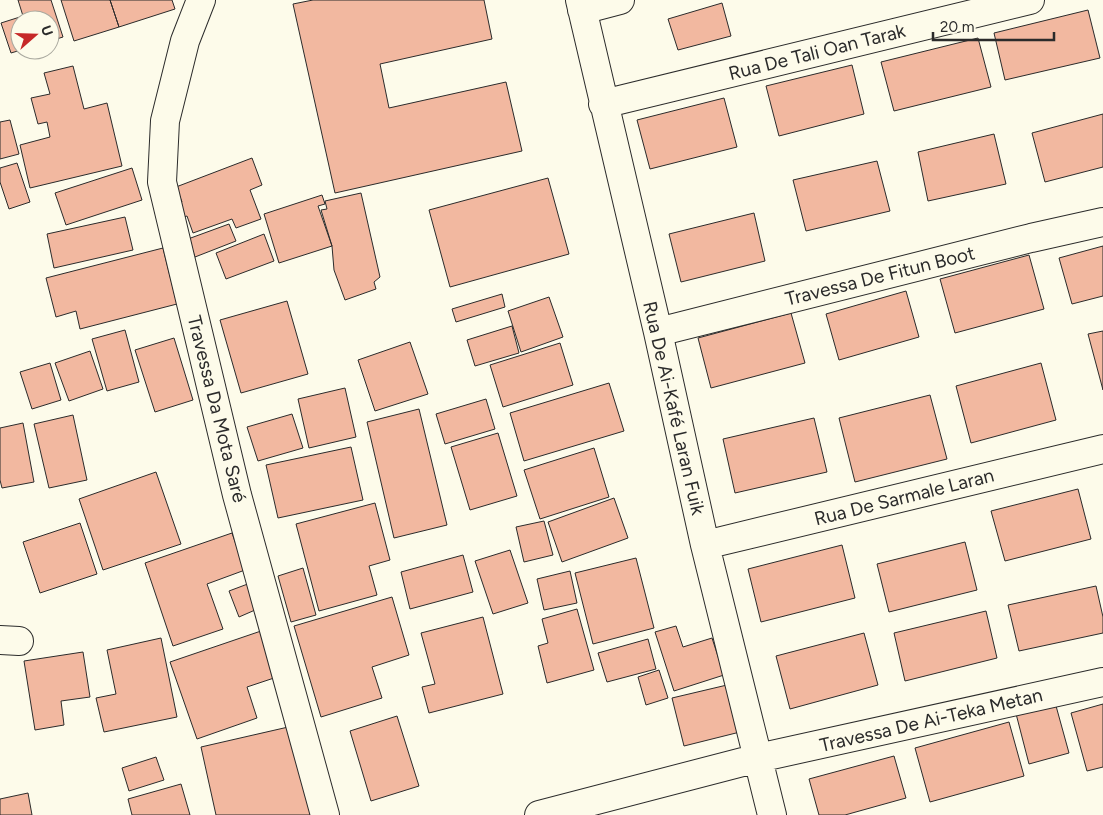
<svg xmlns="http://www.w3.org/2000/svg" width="1103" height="815" font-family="Figtree,sans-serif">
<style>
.building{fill:#f2b8a0;stroke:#2b2b2b}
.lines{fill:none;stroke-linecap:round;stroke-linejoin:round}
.street-casing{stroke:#2b2b2b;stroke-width:30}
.street{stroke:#fdfbea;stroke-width:28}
.labels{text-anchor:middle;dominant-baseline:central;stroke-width:4;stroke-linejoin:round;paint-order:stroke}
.street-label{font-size:19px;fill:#2b2b2b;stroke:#fdfbea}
</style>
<rect width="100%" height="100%" fill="#fdfbea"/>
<path class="building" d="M18,0h33l12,37 -13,4v-21h-30v30h1l-10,3 -10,-30 22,-7z
M61,0h49l9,27 -45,14z
M110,0h62l3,9 -56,18z
M313,0h171l8,39 -112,25 9,44 117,-26 16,69 -187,42 -42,-189z
M722,3l9,33 -53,14 -10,-31z
M1088,10l12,48 -95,22 -11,-47z
M978,38l13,49 -97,24 -13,-49z
M852,65l12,49 -85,22 -13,-50z
M73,66l11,43 23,-6 15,63 -92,22 -10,-43 30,-8 -3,-15 -9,2 -7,-26 19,-4 -6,-21z
M724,98l13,49 -87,22 -13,-49z
M1103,114v53l-58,15 -13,-49z
M10,120l9,34 -19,5v-37z
M994,134l12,50 -78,17 -10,-49z
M252,158l10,27 -12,5 11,29 -25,9 -4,-9 -39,14 -6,-17 -10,3 -5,-13 10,-4 -6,-15z
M877,161l13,50 -84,20 -13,-51z
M17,163l13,39 -21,7 -9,-27v-14z
M132,168l10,32 -76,25 -11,-32z
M548,178l21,76 -119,33 -21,-77z
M361,193l19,84 -6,5 2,7 -31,11 -11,-30 -2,-24 -11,-36 6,-1 -2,-8z
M322,195l3,9 -7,2 14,40 -53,17 -15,-49z
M754,213l11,48 -84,21 -12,-48z
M125,217l8,33 -79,18 -7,-34z
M229,224l7,17 -41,16 -7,-18z
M264,234l10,27 -48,18 -10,-26z
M1103,246v50l-31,8 -13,-46z
M163,248l14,56 -97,25 -4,-18 -20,6 -10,-39z
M1029,255l15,54 -89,24 -15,-54z
M906,291l13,46 -80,23 -13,-46z
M502,294l3,13 -49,15 -4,-13z
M549,297l14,40 -42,15 -13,-41z
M287,301l21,73 -67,19 -21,-73z
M791,313l14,50 -94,25 -13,-50z
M512,326l7,27 -44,13 -8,-26z
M125,330l14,52 -32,9 -15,-52z
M1103,331v59l-15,-56z
M174,338l19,62 -38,12 -20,-62z
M410,342l18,52 -53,17 -17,-51z
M560,343l13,42 -70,22 -13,-42z
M90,351l13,38 -34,12 -14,-38z
M50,363l11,37 -29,9 -12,-37z
M1041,363l15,57 -85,23 -15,-57z
M609,383l15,48 -100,30 -14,-48z
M345,388l11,49 -47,11 -11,-49z
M930,395l17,64 -92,23 -16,-64z
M486,399l9,30 -50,15 -9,-30z
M419,409l28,116 -53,13 -27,-116z
M292,414l11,34 -45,13 -11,-34z
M73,415l14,65 -38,8 -15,-64z
M814,418l13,54 -92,21 -12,-54z
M23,423l11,59 -32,6 -2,-8v-52z
M498,433l19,63 -47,14 -19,-63z
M351,447l12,53 -85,18 -12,-53z
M594,448l15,49 -69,22 -16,-49z
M156,472l25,72 -78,26 -24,-71z
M1078,489l13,50 -86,22 -14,-50z
M614,498l14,40 -66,24 -14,-40z
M375,503l15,57 -21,6 8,29 -58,16 -23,-87z
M544,521l9,34 -29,7 -8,-35z
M80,523l17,51 -57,19 -17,-51z
M232,533l13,37 -38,14 16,45 -50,17 -28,-83z
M965,542l12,48 -88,22 -12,-48z
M842,545l13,53 -94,24 -13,-53z
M510,550l18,53 -35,11 -18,-53z
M463,555l10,37 -63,17 -9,-37z
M636,558l18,70 -61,16 -18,-71z
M303,568l13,47 -25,7 -13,-46z
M570,571l7,32 -33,7 -7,-31z
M253,582l9,25 -23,10 -10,-26z
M1096,586l7,31v16l-84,18 -11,-46z
M392,597l17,58 -37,12 10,31 -61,19 -27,-91z
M577,609l17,61 -47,13 -9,-37 10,-3 -6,-24z
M986,611l11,47 -92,23 -11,-48z
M483,617l20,77 -74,19 -7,-26 13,-3 -14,-51z
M676,626l7,21 29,-9 12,37 -50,16 -19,-59z
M261,631l16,46 -30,10 10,31 -60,21 -27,-77z
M864,633l14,52 -88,24 -14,-53z
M161,638l16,79 -73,15 -8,-34 20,-4 -9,-44z
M648,639l8,30 -49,13 -9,-29z
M83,652l7,45 -29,4 3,24 -29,5 -11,-69z
M659,670l9,28 -22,7 -8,-28z
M727,685l13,47 -56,14 -12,-48z
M1053,695l16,58 -40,11 -15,-58z
M1103,704v63l-16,4 -16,-58z
M397,716l22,70 -48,15 -21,-70z
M1009,722l15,54 -94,26 -15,-54z
M297,725l20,90h-101l-15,-68z
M894,756l12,42 -61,17h-26l-10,-36z
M156,757l8,23 -35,11 -7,-23z
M181,784l9,31h-58l-4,-16z
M28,793l4,22h-32v-16z"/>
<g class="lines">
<g class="street-casing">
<path id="street" d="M201,0l-16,41 -20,80 -3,61 75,313 88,320
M580,0l78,332 47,213 67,270
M582,10l38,-10
M603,104l427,-104
M658,332l373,-94 72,-16
M705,545l398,-96
M0,640l19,1
M539,815l219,-57 345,-76"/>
</g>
<use href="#street" class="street"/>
</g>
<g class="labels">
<g class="street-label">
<text transform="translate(817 52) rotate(-14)">Rua De Tali Oan Tarak</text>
<text transform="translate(880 276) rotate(-14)">Travessa De Fitun Boot</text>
<text transform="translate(674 408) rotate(77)">Rua De Ai-Kafé Laran Fuik</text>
<text transform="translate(217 409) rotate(76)">Travessa Da Mota Saré</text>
<text transform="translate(904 497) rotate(-14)">Rua De Sarmale Laran</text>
<text transform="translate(931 720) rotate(-13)">Travessa De Ai-Teka Metan</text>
</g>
</g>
<g transform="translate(35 35) rotate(70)"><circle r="24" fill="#fdfbea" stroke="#a9a89e"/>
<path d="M0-4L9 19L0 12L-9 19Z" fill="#c62828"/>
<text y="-8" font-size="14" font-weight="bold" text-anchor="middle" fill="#2b2b2b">U</text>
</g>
<path d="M933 32v8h121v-8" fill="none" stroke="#2b2b2b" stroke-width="2.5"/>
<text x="940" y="32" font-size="15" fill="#2b2b2b" stroke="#fdfbea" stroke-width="4" paint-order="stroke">20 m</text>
</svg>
